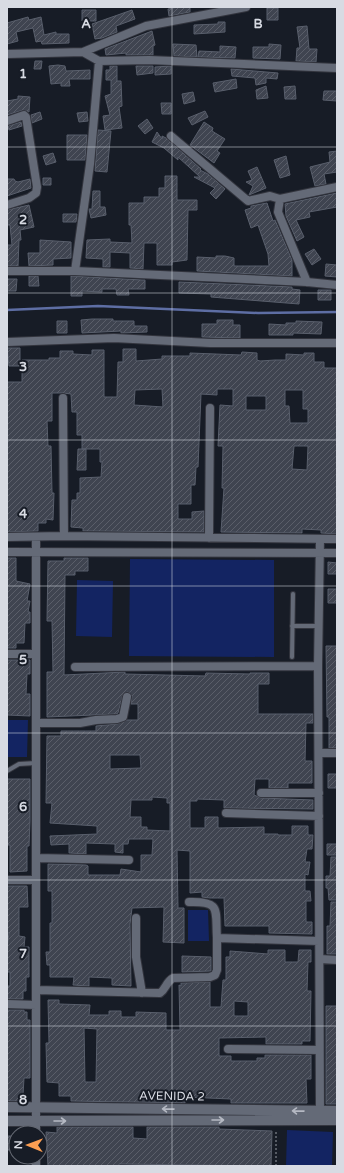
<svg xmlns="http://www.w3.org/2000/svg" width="344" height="1173" font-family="'Varela Round',sans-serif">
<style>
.pitch{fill:#132462}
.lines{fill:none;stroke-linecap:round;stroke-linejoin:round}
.stream{stroke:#5e6ea4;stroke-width:2.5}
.building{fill:url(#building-hatch);stroke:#595f6c;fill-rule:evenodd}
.service-casing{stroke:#33353e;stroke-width:6}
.minor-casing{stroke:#33353e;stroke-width:10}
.tertiary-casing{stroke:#33353e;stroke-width:12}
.path{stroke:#6c7079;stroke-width:1.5;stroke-dasharray:2 2;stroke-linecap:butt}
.service{stroke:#646a77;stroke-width:4}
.minor{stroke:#646a77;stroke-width:8}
.tertiary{stroke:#646a77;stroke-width:10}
.oneway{stroke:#b5b9c3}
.grid{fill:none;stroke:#d8dbe3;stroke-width:1;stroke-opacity:0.55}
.labels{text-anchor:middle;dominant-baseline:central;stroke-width:4;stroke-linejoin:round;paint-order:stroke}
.street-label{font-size:12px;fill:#d8dbe3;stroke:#171c26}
.grid-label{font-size:13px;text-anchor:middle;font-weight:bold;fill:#d8dbe3;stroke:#171c26;stroke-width:4;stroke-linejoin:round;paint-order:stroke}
</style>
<defs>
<pattern id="building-hatch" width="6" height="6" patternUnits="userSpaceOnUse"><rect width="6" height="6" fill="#3f4450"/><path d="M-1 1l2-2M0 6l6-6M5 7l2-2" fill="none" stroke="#5a5e69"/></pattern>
</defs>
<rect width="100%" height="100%" fill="#171c26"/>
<path class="pitch" d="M130,559l144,1v97l-145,-1z
M77,580l36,1 -1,56 -36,-1z
M7,720h21l-1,37h-20z
M188,910h20l1,31h-21z
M287,1130l46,2 -1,34h-46z"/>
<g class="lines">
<path class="stream" d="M7,310l91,-4 160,7 79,-1"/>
</g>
<path class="building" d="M178,7h12v5l-21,4 -1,-7z
M267,8h11v12h-11z
M82,10h14v11h-14z
M132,10l3,9 -19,7 1,6 -15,6 -7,1 -3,-15z
M28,17l1,3 12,-3 3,18 12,-3v2h13v9l-27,1 -1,-3 -5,1 -3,-14 -17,4 2,9 -11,3v-21z
M218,22h7v10l-31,2v-9l24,-1z
M307,26l2,23h8l-1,13 -20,-1 1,-13h3l-3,-21z
M152,31l3,14 -2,1v9h-27v-2l-20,2 -1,-6z
M173,44l23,1 1,12 -23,-1z
M269,44l12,1 -1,14 -27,-1v-11h16z
M220,46l16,1 -1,11 -37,-1 1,-6 21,1z
M35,61h7l-1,8h-7z
M58,65l7,1 1,5 24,-1v9h-21l1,7h-9v-3l-10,1 -2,-18z
M110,66h7v15h4l1,25 -3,1 3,21 -17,2 -2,-14 7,-1 -5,-19 6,-2v-14h-5v-10h4z
M136,66h17v7l-16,2z
M171,66v8l-16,1v-8z
M231,69l47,4 -1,6 -11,-1v5l-10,2 -1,-7 -23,-2z
M236,79l1,9 -22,4 -2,-9z
M266,86l2,12 -11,1 -1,-9z
M295,86l1,13h-11l-1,-12z
M324,91h13v10l-14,-1z
M193,92l2,9 -11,3 -2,-10z
M18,96l12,1 -1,15 -6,-2 -16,5v-14l11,-2z
M161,103h10v11h-9z
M205,111l3,6 -16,8 -4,-7z
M40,112l2,7 -10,4 -1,-8z
M87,112l1,9 -9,1 -2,-9z
M147,119l6,9 -8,6 -7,-8z
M21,122l1,4 -13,4 -1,-4z
M204,122l9,6 -1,3 13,8 -8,12 3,2 -6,10 -24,-18z
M98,130l13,1 -4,41 -12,-1z
M157,132l5,7v-3l4,2 35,31 -1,1 8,4 17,15 -9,10 -6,-6 5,-5 -21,-11h6l-22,-20v3l-14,-12 -12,-6z
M67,135h20l-2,25h-18z
M337,151v21l-13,2 2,10 -11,2 -5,-19 20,-5 -1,-10z
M53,153l3,9 -10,3 -3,-9z
M286,156l4,19 -10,3 -6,-18z
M257,167l9,21 -17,7 4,-9 -7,-4 6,-2 -4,-9z
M165,176h12v24h20v10h-9l-1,50 -15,2v3h-15v-22h-13l-1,26 -13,-1v-15l-20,-1v15h-7v-8l-17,-1 1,-18 23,-1v3l22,1 -1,-18h-2v-22h15v-6h15v-9h6z
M43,178h8v7h-8z
M7,179h7l1,2 3,1 12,-3 1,9 -24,8z
M93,191h7v16h5l1,8 -15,3 -2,-9h3z
M337,193v14l-28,5 1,5 -14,3 8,17 -7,4 -11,-25 -1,-12z
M267,203l6,18 2,-1 17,40v16l-95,-5v-14l19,1v-2h9l9,2v8h35l-1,-12 -10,-29 -7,3 -6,-18 6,-2v-2z
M29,205l5,22 -14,3 1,10h-2l-1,26h-11v-21h5l-2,-20h-3v-15z
M63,214h14l-1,8h-13z
M40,240l31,2v16l-18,1v6l-24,1 -1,-13h12z
M314,249l7,10 -9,6 -7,-11z
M326,264l11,1v12l-12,-1z
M29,276h9l1,10h-10z
M71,276l71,4h3v9h-17l1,6h-12l-1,-6h-14v3l-20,-1v5h-11z
M7,279h10l-1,12h-9z
M179,282l113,5v2l8,1 -1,14 -88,-7v-3l-32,-1z
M318,290h13v10h-13z
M92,319h21v2h21v5h13v6l-26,1v-2l-39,2 -1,-13z
M217,320h16v5h7v13l-38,-1v-13h15z
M57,321h10v12h-10z
M296,321l26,1 -1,12 -28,-1v2h-24v-11l17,1v-2h10z
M7,348h13v18h-11z
M123,349h13v12l26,-2v-3h28v-3l51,2 1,-3 15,1v7l3,1 15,-1h11v-6l18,1v-2h10v9h10v6h13v166l-16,-1v-3l-19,-1v4l-81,-1 3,-44h-2l1,-42h-5l2,-41 13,1v-17h-16v6l-16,-1 -3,73h-2l-1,18h-4v19h-13v15h14v-7l12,-1v21l-121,-1v-3l-12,-1 1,-27h5v-7h3v-15l21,-1 1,-15h-2v-13h-18v-14h-5v-23h-5l-1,-18 -8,-1h-11v28h-5l1,25h3l1,47h2l-1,27 -7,-1v4h-8v8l-31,1v-150h15v-22h27v-2h11v-7h13v3l19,1v-5h12v47h13l1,-35h5zM162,389l1,18 -29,-2 1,-15zM285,390h18v19h5v14h-18l-1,-17h-4zM246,396h20v14h-20zM294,446h14l-1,24 -15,-1z
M78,449h8v21h-9z
M7,558h9v23l14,3 -3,17h3l-2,11h2v11h-5l-1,20h-8v5h-9z
M64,558h24v13h-13v4h-10l-1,100 61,-3v2l80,2 1,-3 44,1v-1h19v11h-11v30h55v9h-7l-1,38h7v22h-24v5h-19v-9h-14l-1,16 7,3 52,2v9l-89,-1v-8l-27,-1v2h-7v27h15v-11h13v11l46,-1v7h14v1h14v-9h16v9h5l-1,14h-5l-2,13h5l-2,13 -3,-1v17h5l1,10h-5v21h6v12l-43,-1v-7h-44l-1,-28h-14l-8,-1v-5l-12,1v-42l-13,-1 1,58h6v35l-21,-1 1,-35 -32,1 -2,16 1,62 -19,-1v-7l-23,-1v9l-16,-1 1,-8h-24v-12h-3l-1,-13h4v-29h2v-32h-4v-27l38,1 2,1v9h32l1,-6 20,3v-17h11l1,-16h-24l-1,5h-5v9l-8,-1v-8l-29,-1v11l-17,-1v-9l-18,1 -1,-9 47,-2v-8l-47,-3 2,-20h-6l1,-67h14v-5h35v-5l21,-2 10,-4h11v-16h-7l1,-8 -4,-4 -5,2 -5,19 -2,1 -69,3v-45h6l-1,-51h-5l1,-60h16zM110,755h30l1,13 -31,1zM152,797l15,1v5h3v28l-23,-1v-3h-6v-10h-11l1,-17h21z
M328,562l9,1v11h-9z
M328,589h9v14h-9z
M326,646h11v102h-8v-31h-2z
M7,660h23v14h-3l-1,20h4v22l-23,-1z
M328,774h9v14h-9z
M7,779h23v42l-1,25h-2v25l-17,1v-27h-3z
M327,844h10v11h-10z
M331,857h6v43h-8l-1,-12h-2v-12h4z
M7,886h20l1,21h-9v29l6,1 -1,10h5v30h-3v14h-3v8h-16v-13h3v-14h-3v-24l2,-15h-2z
M331,902h6v52h-10v-28h3z
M268,950h17v12h13l1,-12h12v12h-3l-1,29h4l-1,50h-8v3h-36v-7l-47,1v18h12v5h26v-3h8v-3h46v24h-5l1,24h-76v-4l-46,-2v6l-114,-2v-5h-12v-13l-12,-1 -1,-39h3l-1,-43h11v4l31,1 -1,10h20v-4h12v6h15v-5l30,1v17h14l-1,-45 2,1v-3l29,-1v25h11l2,-27h3v-23h4v-6l38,3zM234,1001l14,1v14h-14zM84,1028l13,1 -1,53h-11z
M182,956l29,1v14l-29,1z
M326,1006h11v98h-11z
M7,1010h17v2h3v8h3v58h-6l-1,17 -4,2v4h-12z
M57,1127h76v11l14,1v-12h72v2l53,2 -1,35 -152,-2v2h-71l-2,-34 11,1z
M7,1136h8v14h-8z"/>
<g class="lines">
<g class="service-casing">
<path id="service" d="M292,626h26
M292,657l1,-63
M7,771l12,-7 17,-1"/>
</g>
<g class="minor-casing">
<path id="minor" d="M83,52l63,-26 100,-19
M7,54l76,-2 16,9 -9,103 -15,107
M99,61l50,-1 188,8
M7,121l17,-6 2,2 11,70 -1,6 -7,5 -22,7
M171,136l77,65 22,-5 10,3
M7,271h68l232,11 30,3
M307,282l-29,-70 2,-13 57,-12
M7,342l107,-4 96,5h127
M63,398l1,138
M7,537l57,-1 273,3
M209,538l1,-130
M7,552l330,1
M7,654h29
M75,667l243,-1
M36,723h44l16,-3 21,-1 6,-2 4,-20
M319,753h18
M261,793h58
M226,813l93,3
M36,858l93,2
M7,880h29
M189,902c33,-1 26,8 28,36l102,3
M136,918v39l6,36
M320,959l17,1
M36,990l124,3c6,-4 6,-11 13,-15l37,-1 5,-2 2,-5v-32
M7,1004l29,1
M228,1049l91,1
M320,1116l-2,-450 2,-127
M36,1133v-596
M36,1166v-9"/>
</g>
<g class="tertiary-casing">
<path id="tertiary" d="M7,1107l330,4
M7,1121l330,-1"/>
</g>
<path class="path" d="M276,1166v-36"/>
<use href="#service" class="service"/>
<use href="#minor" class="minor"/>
<use href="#tertiary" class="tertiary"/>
</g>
<defs><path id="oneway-shaft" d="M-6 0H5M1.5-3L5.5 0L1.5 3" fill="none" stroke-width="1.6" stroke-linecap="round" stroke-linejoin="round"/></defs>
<g class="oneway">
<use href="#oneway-shaft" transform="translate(168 1109) rotate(-179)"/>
<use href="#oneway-shaft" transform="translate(298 1111) rotate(-179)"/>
<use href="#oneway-shaft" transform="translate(218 1120)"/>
<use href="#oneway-shaft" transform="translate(60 1121)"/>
</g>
<path class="grid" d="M172,7v1159M7,147h330M7,293h330M7,440h330M7,586h330M7,733h330M7,880h330M7,1026h330"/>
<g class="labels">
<g class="street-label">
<text transform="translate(172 1096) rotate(1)">AVENIDA 2</text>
</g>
</g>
<g class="grid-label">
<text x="86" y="28">A</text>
<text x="258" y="28">B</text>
<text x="23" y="78">1</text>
<text x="23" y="224">2</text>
<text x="23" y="371">3</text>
<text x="23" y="518">4</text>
<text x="23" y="664">5</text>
<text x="23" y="811">6</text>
<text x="23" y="958">7</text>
<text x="23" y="1104">8</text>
</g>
<rect width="344" height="1173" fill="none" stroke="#d8dbe3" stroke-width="16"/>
<g transform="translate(28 1145) rotate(271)"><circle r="19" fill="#171c26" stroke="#646872"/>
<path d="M0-3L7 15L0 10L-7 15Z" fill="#fc9e52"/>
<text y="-6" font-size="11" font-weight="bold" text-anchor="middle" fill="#d8dbe3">N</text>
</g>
</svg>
